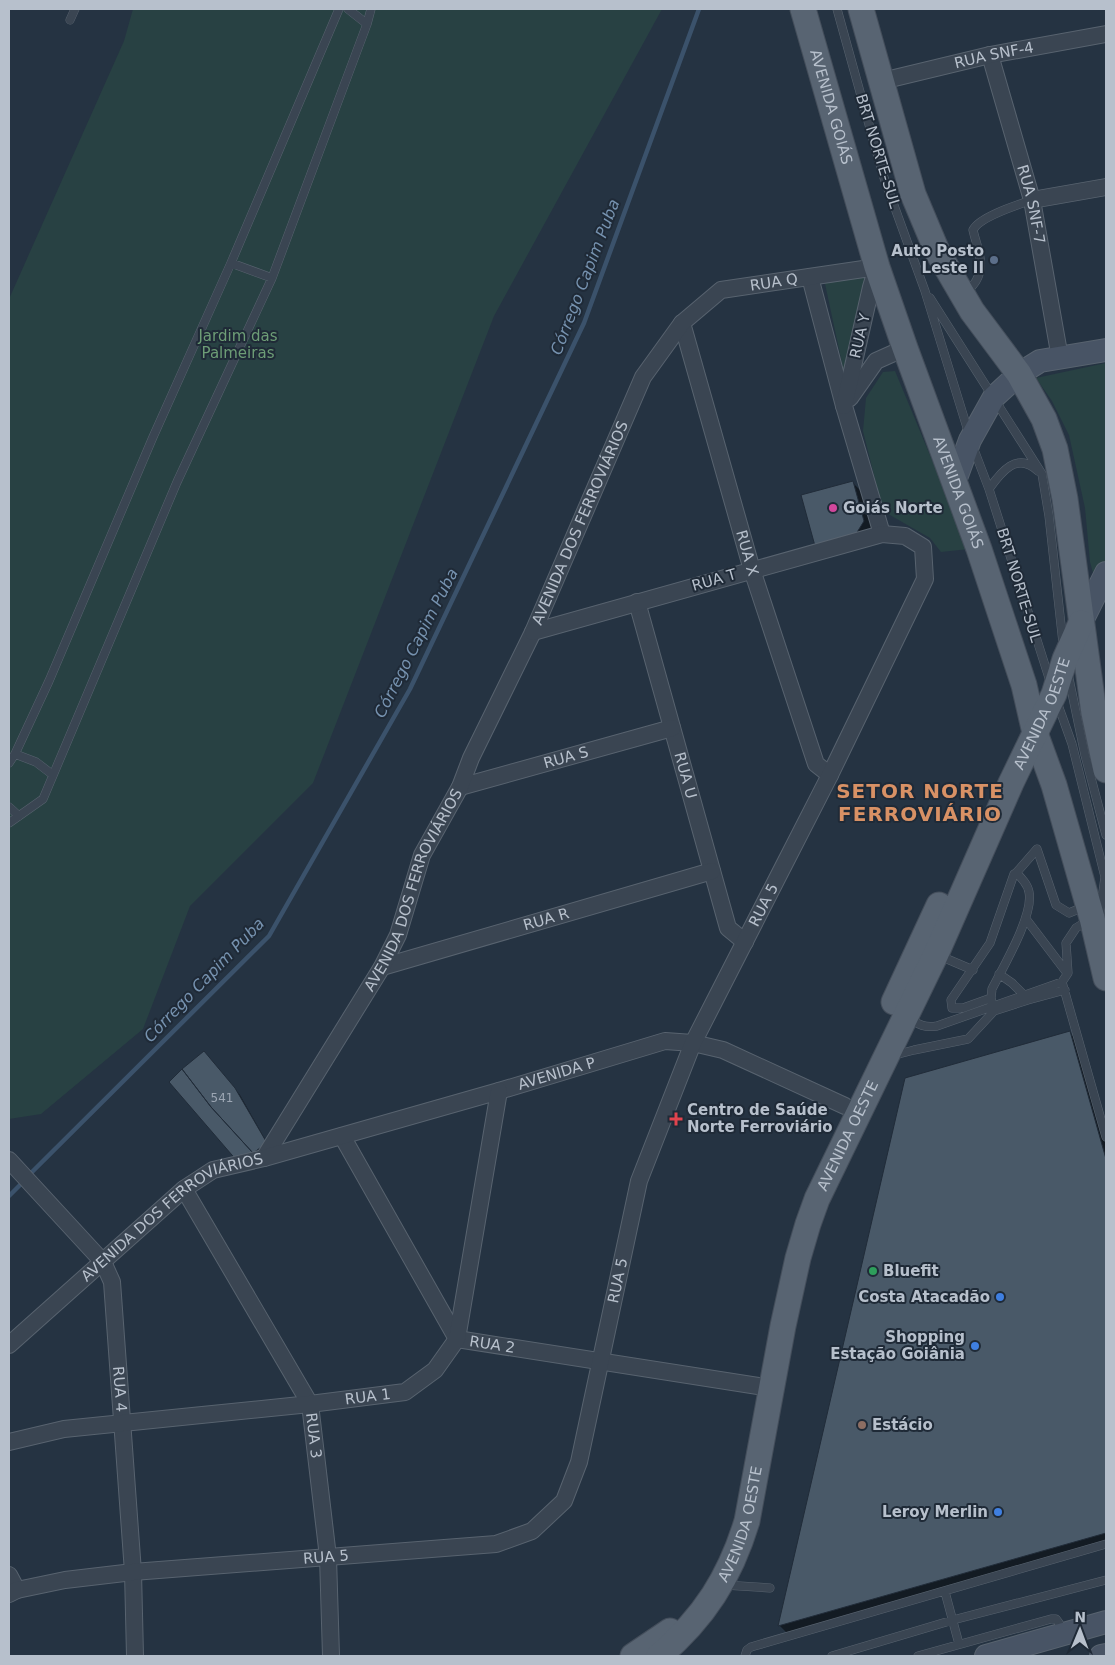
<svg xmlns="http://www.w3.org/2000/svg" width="1115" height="1665" font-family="'DejaVu Sans',sans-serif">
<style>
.green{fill:#284143}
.shadow{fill:#0007}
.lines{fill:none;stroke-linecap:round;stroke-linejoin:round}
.stream{stroke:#3b526b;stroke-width:4.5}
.building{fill:#495968;stroke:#212c39}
.lane-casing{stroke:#58636f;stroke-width:9}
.street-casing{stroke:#58636f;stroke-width:18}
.secondary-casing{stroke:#58636f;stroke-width:24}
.primary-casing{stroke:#444e5b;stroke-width:27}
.lane{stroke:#3a4552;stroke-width:8}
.street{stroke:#3a4552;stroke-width:16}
.secondary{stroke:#485465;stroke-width:22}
.primary{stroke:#586472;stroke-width:25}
.service-dot{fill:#5c6f8a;stroke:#1f2a37;stroke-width:2}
.hotel-dot{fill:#d1479c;stroke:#1f2a37;stroke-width:2}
.health-dot{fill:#e0444e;stroke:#1f2a37;stroke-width:2}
.leisure-dot{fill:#2e9e5b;stroke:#1f2a37;stroke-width:2}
.shop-dot{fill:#3f7fe0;stroke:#1f2a37;stroke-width:2}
.education-dot{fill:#8d6e63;stroke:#1f2a37;stroke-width:2}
.labels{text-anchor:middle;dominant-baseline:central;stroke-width:4;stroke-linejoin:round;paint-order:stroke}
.number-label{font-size:12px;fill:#9ca6b3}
.street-label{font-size:15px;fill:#b7c0cc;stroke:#1f2a37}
.poi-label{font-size:15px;font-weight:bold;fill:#b7c0cc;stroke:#1f2a37;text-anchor:end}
.park-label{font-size:15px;fill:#6d9d76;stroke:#1f2a37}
.water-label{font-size:16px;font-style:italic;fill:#7692af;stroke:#1f2a37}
.district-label{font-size:20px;font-weight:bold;letter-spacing:1px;fill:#d89165;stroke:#1f2a37}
</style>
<rect width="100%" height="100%" fill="#253342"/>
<path class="green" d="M133,9h529l-168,307 -181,467 -123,123 -47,123 -102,85 -32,5v-820l115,-258z
M869,272l-23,110 -22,-103z
M1106,363v202l-10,19 -6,-22 -5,-54 -16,-73 -17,-34 -16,-23z
M895,371l74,178 -28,3 -11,-14 -47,-27 -20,-80 3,-33 17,-26z"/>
<path class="shadow" d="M852,482l10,10 11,39 -57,14z
M1070,1033l10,10 26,93v410l-317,89 -10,-10z
M209,1057l31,38 30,53 -27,17z"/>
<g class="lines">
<path class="stream" d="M29,1175l240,-239 141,-247 174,-366 115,-314
M9,1196l15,-15"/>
</g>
<path class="building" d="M853,481l11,40 -8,13 -41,12 -14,-51z
M1070,1031l36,128v374l-328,93 127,-548z
M204,1051l31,37 32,55 -14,10 -42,-46 -29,-38z
M182,1069l29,38 42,46 -15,9 -69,-80z"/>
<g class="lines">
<g class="lane-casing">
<path id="lane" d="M837,9l46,166 42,116 44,143
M70,20l5,-11
M367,24l4,-15
M231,263l41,15
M966,294c3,-5 7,-8 10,-13 10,-17 1,-33 -3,-51 6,-13 44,-25 59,-30
M930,298l112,176 7,42 14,127
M973,447l16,42 61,192
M989,489c12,-17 28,-38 49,-18
M1068,674l17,81 21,80
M1057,702l15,42 34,137
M15,754l21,8 17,13
M9,763l6,-9 34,-73 104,-244 78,-174 108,-254
M9,807l10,9
M9,823l34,-24 134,-317 95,-204 95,-254 -19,-15
M1016,873l21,-24 19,56 13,8 17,-7
M1100,914l5,-37
M1026,919l41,54
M1089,920l-13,8 -10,15 2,30 -6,9 44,155
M940,956l33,14
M999,974l13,9 15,15
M991,998l-28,10h-11l-1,-8 39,-57 24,-69 2,-1c5,4 12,12 13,19 5,23 -26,75 -37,97l-1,9 3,13
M909,1018c10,7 16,10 28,8l125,-44
M891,1056l23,-6 54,-11 26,-28 34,-11 37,-10
M724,1585l46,3
M945,1592l14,52
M745,1656l2,-6 4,-3 355,-103
M832,1656l121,-36 153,-40
M918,1656l133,-37h5l3,4 3,9"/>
</g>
<g class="street-casing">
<g id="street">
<path id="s1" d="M990,55l42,145 28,158"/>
<path id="s2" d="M882,81l108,-26 116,-21"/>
<path d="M1032,200l74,-13"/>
<path d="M810,277l34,129 38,128"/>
<path id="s3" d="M682,323l70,247 64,194 14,11"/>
<path d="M850,398l26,-37 29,-13"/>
<path id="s4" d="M637,602l91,326 17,14"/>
<path id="s5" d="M460,787l212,-59"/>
<path id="s6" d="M382,967l330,-96"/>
<path id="s7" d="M342,1136l115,203 301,47"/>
<path id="s8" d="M264,1158l118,-191 16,-32 24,-80 38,-68 11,-29 62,-126 110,-255 39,-54 39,-33 156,-23 -6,20 -27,119"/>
<path id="s9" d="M9,1160l94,102 9,20 21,290 2,84"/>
<path id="s10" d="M184,1189l126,215 18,153 3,99"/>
<path id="s11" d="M9,1345l175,-156 29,-19 51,-12 235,-67 166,-50 28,2 30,7 122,56"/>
<path id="s12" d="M9,1442l55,-13 246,-25 95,-12 30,-22 22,-31 42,-248"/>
<path d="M9,1575l8,15"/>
<path id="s13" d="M9,1594l8,-4 48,-10 68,-8 363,-28 36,-13 32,-30 15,-39 60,-281 54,-138 137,-268 95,-196 -2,-32 -18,-11 -23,-2 -349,98"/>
</g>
</g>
<g class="secondary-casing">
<path id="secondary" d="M955,481l15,-41 24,-43 25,-23 21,-13 66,-11
M1081,623l25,-50
M986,1656l120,-34
M1101,1656l5,-1"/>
</g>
<g class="primary-casing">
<g id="primary">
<path id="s14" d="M803,9l74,258 28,81 74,201 45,136 11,48 19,52 38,133 14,60"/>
<path d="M861,9l52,185 24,57 35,60 47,63 25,45 11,30 10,50 29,214 12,57"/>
<path d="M894,1002l45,-97"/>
<path d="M633,1656l37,-25"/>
<path id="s15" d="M659,1656c45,-38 71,-79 88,-135l36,-195 15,-68 10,-34 9,-25 119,-245 75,-171 43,-89 11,-35 16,-36"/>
</g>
</g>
<use href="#lane" class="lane"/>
<use href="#street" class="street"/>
<use href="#secondary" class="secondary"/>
<use href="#primary" class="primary"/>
</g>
<circle class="service-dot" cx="994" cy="260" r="5"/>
<circle class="hotel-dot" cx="833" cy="508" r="5"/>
<path class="health-dot" d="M673.5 1111.5h5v5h5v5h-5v5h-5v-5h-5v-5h5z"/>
<circle class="leisure-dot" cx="873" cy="1271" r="5"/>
<g class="shop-dot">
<circle cx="1000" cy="1297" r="5"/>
<circle cx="975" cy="1346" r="5"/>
<circle cx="998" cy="1512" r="5"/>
</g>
<circle class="education-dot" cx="862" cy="1425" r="5"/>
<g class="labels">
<g class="number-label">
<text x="222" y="1098">541</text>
</g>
<g class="street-label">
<text stroke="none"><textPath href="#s2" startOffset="115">RUA SNF-4</textPath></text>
<text stroke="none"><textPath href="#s14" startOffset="102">AVENIDA GOIÁS</textPath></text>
<text transform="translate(878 151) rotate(73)">BRT NORTE-SUL</text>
<text stroke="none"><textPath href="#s1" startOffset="155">RUA SNF-7</textPath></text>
<text stroke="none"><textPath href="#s8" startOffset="1042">RUA Q</textPath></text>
<text transform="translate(860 336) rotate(-77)">RUA Y</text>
<text stroke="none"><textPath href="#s14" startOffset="508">AVENIDA GOIÁS</textPath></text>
<text stroke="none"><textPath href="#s8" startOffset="712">AVENIDA DOS FERROVIÁRIOS</textPath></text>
<text stroke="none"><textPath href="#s3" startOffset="239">RUA X</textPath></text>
<text transform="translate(714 580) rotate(-16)">RUA T</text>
<text transform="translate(1019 585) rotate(73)">BRT NORTE-SUL</text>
<text stroke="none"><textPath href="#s15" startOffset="1029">AVENIDA OESTE</textPath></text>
<text stroke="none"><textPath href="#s5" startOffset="110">RUA S</textPath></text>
<text stroke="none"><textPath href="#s4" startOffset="180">RUA U</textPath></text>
<text stroke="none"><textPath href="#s8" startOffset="308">AVENIDA DOS FERROVIÁRIOS</textPath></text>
<text stroke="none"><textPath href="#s13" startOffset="1205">RUA 5</textPath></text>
<text stroke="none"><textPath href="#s6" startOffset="171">RUA R</textPath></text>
<text stroke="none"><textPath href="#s11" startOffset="626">AVENIDA P</textPath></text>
<text stroke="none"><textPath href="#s15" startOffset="564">AVENIDA OESTE</textPath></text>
<text stroke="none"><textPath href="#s11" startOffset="210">AVENIDA DOS FERROVIÁRIOS</textPath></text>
<text stroke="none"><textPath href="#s13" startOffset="800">RUA 5</textPath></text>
<text stroke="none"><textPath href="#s7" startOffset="269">RUA 2</textPath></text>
<text stroke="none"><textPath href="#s9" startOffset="268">RUA 4</textPath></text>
<text stroke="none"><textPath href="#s12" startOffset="362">RUA 1</textPath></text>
<text stroke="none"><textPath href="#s10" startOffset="281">RUA 3</textPath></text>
<text stroke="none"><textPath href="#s15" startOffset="159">AVENIDA OESTE</textPath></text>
<text stroke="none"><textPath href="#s13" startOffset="320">RUA 5</textPath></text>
</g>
<g class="poi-label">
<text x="984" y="251">Auto Posto<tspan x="984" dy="17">Leste II</tspan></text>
<text x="843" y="508" text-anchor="start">Goiás Norte</text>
<text x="687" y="1110" text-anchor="start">Centro de Saúde<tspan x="687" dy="17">Norte Ferroviário</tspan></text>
<text x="883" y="1271" text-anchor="start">Bluefit</text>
<text x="990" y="1297">Costa Atacadão</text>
<text x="965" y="1337">Shopping<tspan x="965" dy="17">Estação Goiânia</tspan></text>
<text x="872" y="1425" text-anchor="start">Estácio</text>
<text x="988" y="1512">Leroy Merlin</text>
</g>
<g class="park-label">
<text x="238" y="336">Jardim das<tspan x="238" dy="17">Palmeiras</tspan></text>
</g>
<g class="water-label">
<text transform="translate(585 277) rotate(-69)">Córrego Capim Puba</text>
<text transform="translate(416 643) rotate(-63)">Córrego Capim Puba</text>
<text transform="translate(204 980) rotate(-46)">Córrego Capim Puba</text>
</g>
<g class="district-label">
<text x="920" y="791">SETOR NORTE<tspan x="920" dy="23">FERROVIÁRIO</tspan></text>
</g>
</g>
<rect width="1115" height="1665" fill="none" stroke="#b7c0cc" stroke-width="20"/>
<g transform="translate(1080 1630) rotate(1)" stroke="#1f2a37" stroke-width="4" paint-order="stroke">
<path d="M0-4L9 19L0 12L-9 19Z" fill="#b7c0cc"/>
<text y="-8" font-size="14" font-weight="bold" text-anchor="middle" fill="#b7c0cc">N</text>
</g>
</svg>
